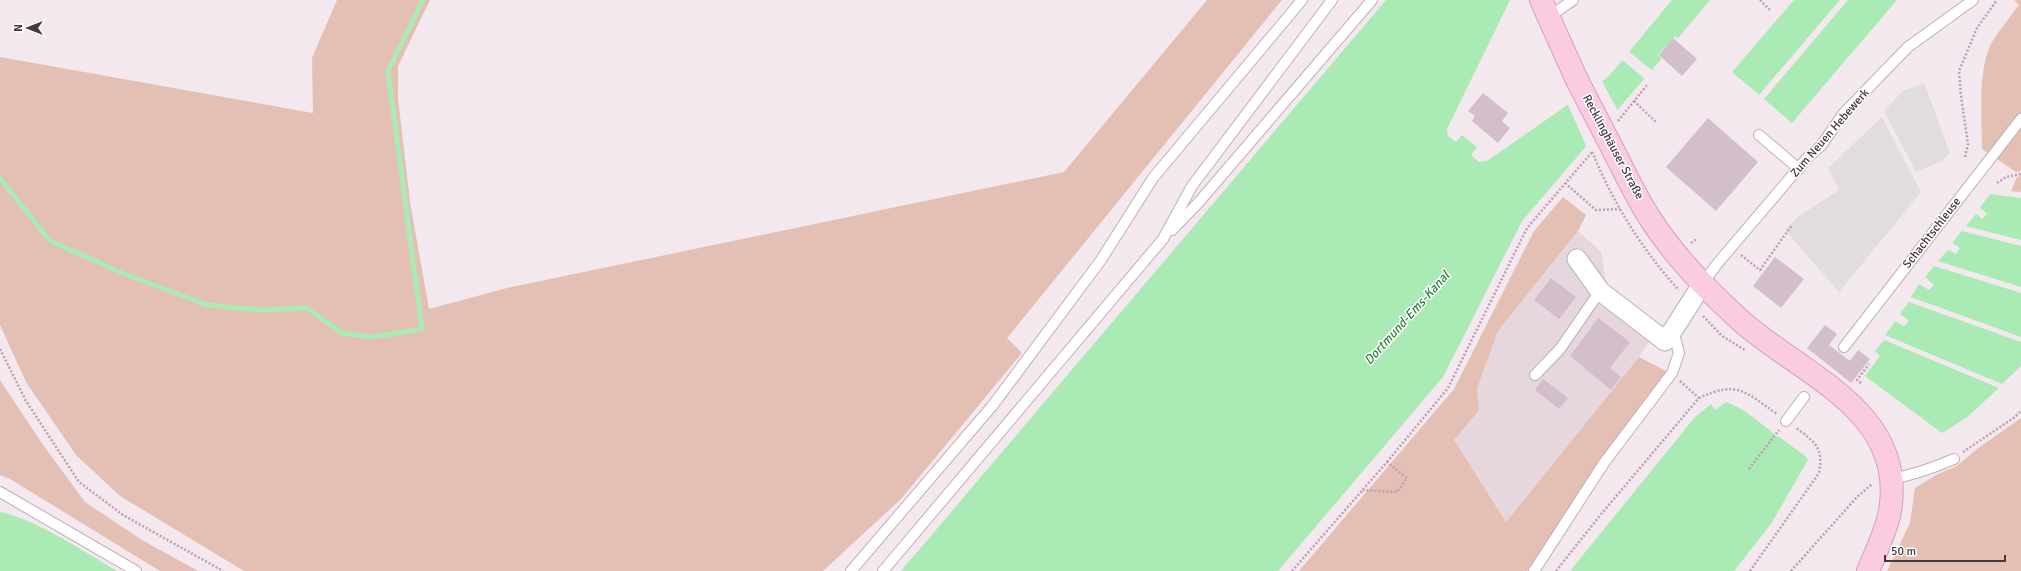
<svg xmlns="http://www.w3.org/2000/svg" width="2021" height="571" font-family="Signika,sans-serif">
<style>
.residential{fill:#e6d7df}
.green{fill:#e4bfb4}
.parking{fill:#e1dddf}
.water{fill:#a9eab5}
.pier{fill:#f3e8ee}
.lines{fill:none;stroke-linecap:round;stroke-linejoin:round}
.stream{stroke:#a9eab5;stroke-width:5}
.building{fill:#d3becb}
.lane-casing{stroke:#c0aeb9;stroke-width:12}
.street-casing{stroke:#c0aeb9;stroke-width:21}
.secondary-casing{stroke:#d5a0ba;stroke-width:24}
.path{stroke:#be9eb0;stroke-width:2.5;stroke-dasharray:2 2;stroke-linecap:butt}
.lane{stroke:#fff;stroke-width:10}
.street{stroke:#fff;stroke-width:19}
.secondary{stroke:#facbe1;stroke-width:22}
.secondary-bridge-casing{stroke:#d5a0ba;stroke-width:24;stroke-linecap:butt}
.path-bridge{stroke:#be9eb0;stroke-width:2.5;stroke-dasharray:2 2;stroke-linecap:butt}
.secondary-bridge{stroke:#facbe1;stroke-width:22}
.labels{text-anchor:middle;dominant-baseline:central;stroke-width:3;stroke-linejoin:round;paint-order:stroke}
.street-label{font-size:12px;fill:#453740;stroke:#fff}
.water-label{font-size:13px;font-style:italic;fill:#2f8340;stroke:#fff}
</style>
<rect width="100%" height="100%" fill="#f3e8ee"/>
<path class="residential" d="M1578,231l23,21 5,32 53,42 -20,31 -133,165 -53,-82 25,-30 -1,-21 21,-58z"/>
<path class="green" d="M337,0h93l-32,66v32l12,104 19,107 78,-21 557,-116 143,-172h75l-275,338 15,15 -121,146 -78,72h-579l-124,-75 -44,-41 -50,-73 -26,-57v-268l313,56 -1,-55z
M2014,0h7v171l-5,1 -34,-23c0,-31 -5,-79 10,-107 8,-13 18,-25 27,-37z
M2021,176v16l-10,-1 6,-14z
M1563,197l23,18 -8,16 -80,100 -21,58 2,21 -25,30 52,82 133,-165 29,15 -84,114 -57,85h-228l155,-182 80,-158z
M0,380l43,65 42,57 57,38 56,31h-38l-150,-92 -10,-4z
M2021,418v153h-134l23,-48 5,-35 23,-14 19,-8 21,-18z"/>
<path class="parking" d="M1924,83l26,70 -8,8 -26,11 -32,-61 19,-20z
M1882,117l39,75 -82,100 -54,-62 13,-13 41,-27 -11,-22z"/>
<path class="water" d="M1386,0h124l-63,129 1,7 8,6 6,-7 15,12 -6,8 8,7 8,-1 122,-85 63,-76h38l-32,38 -3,-2 -17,19 4,3 -140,163 -79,156 -165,194h-377z
M1794,0h46l-81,95 -27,-23z
M1848,0h49l-105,123 -28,-24z
M1990,194l31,4v42l-55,-14 10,-12 6,5 5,-5 -7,-6z
M1962,231l59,15v41l-83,-26 10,-11 8,4 4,-6 -8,-5z
M1934,266l87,27v44l-110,-40 8,-13 10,6 5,-5 -9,-8z
M1909,302l112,40v24l-19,18 -117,-49 10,-14 9,5 5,-5 -9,-7z
M1884,340l115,48 -33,30 -24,15 -77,-57 15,-20 -5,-5z
M1726,402c16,5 39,24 51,35l1,-1 27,20 3,4 -37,64 -37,47h-164l125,-154 16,-13 4,6z
M0,512c36,7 84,40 117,59h-117z"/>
<path class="pier" d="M1627,50l26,21 -7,9 -26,-22z
M1601,79l17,32 -31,37 -20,-45z"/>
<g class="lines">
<path class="stream" d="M0,178l49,62 73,33 85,32 55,5 45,-2 35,25 30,4 50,-8 -34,-258 35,-71"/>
</g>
<path class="building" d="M1673,38l24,21 -15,17 -23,-21z
M1483,93l25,20 -6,8 8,7 -12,15 -26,-22 3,-5 -7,-5z
M1708,118l50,44 -42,49 -50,-44z
M1775,257l29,22 -23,29 -28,-22z
M1551,278l25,19 -17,22 -25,-19z
M1598,318l32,24 -20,26 11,9 -10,13 -41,-34z
M1825,325l12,9 -8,11 21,16 8,-11 12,9 -19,24 -44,-35z
M1543,379l25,19 -9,11 -24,-19z"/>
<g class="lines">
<g class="lane-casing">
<path id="lane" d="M1549,17l24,-17
M1759,135l40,34
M1172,230l27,-28 173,-202
M1703,283l14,-19 91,-107 13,-11 22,-32 65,-67 65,-47
M1844,347l177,-228
M1535,375l25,-26 40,-58
M1786,421l18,-24
M1891,479c23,-4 42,-11 63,-20
M0,492l136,79
M851,571l142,-166 108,-145 52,-82 149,-178
M883,571l280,-332 29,-53 140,-186
M1534,571l70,-108 68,-90 7,-20 -6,-23"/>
</g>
<g class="street-casing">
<path id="street" d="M1577,259l23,32 65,50 8,-11 30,-47"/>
</g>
<g class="secondary-casing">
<path id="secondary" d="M1541,0l35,78
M1609,142c14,26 26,54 42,78 24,37 57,71 90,101 61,54 166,90 149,190 -4,21 -14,41 -22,60"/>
</g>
<path class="path" d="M1760,0l11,11
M1634,101l22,21
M1618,121l29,-36
M1965,157l3,-13 -7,-48 -2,-25 18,-43 20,-28
M1595,159c21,48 48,92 84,131
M1565,183l31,27 24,-1
M1997,183l9,-6 15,-3
M1691,243l6,-4
M1741,255l19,15 32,-45
M1703,316l19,20 23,14
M0,349l26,52 53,81 44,33 100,56
M1680,381l19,17
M1861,383l-4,-3 12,-16
M1963,452l52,-35 6,-6
M1387,462l61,-74 79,-160 66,-77
M1749,469l30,-39
M1292,571l95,-109 20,16 -10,14 -35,-2
M1556,571l46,-58 97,-115c39,-18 46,-6 78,16
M1750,571l69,-98c5,-25 -4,-31 -23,-45
M1791,571l66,-74 15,-13"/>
<use href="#lane" class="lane"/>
<use href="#street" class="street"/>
<use href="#secondary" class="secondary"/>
<g class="secondary-bridge-casing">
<path id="secondary-bridge" d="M1576,78l33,64"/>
</g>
<path class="path-bridge" d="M1592,152l3,6"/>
<use href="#secondary-bridge" class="secondary-bridge"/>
</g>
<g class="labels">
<g class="street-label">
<text transform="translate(1830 133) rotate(-49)">Zum Neuen Hebewerk</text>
<text transform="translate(1613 147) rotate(62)">Recklinghäuser Straße</text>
<text transform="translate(1932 233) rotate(-52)">Schachtschleuse</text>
</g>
<g class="water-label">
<text transform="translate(1407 318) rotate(-48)">Dortmund-Ems-Kanal</text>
</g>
</g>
<g transform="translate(28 28) rotate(270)" stroke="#ffffff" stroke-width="3" paint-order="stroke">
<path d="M0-3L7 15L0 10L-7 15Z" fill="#453740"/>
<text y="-6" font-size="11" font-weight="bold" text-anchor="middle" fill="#453740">N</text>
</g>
<path d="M1885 555v6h120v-6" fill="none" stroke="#453740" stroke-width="2"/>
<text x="1891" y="555" font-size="12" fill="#453740" stroke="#ffffff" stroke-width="3" paint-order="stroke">50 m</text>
</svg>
